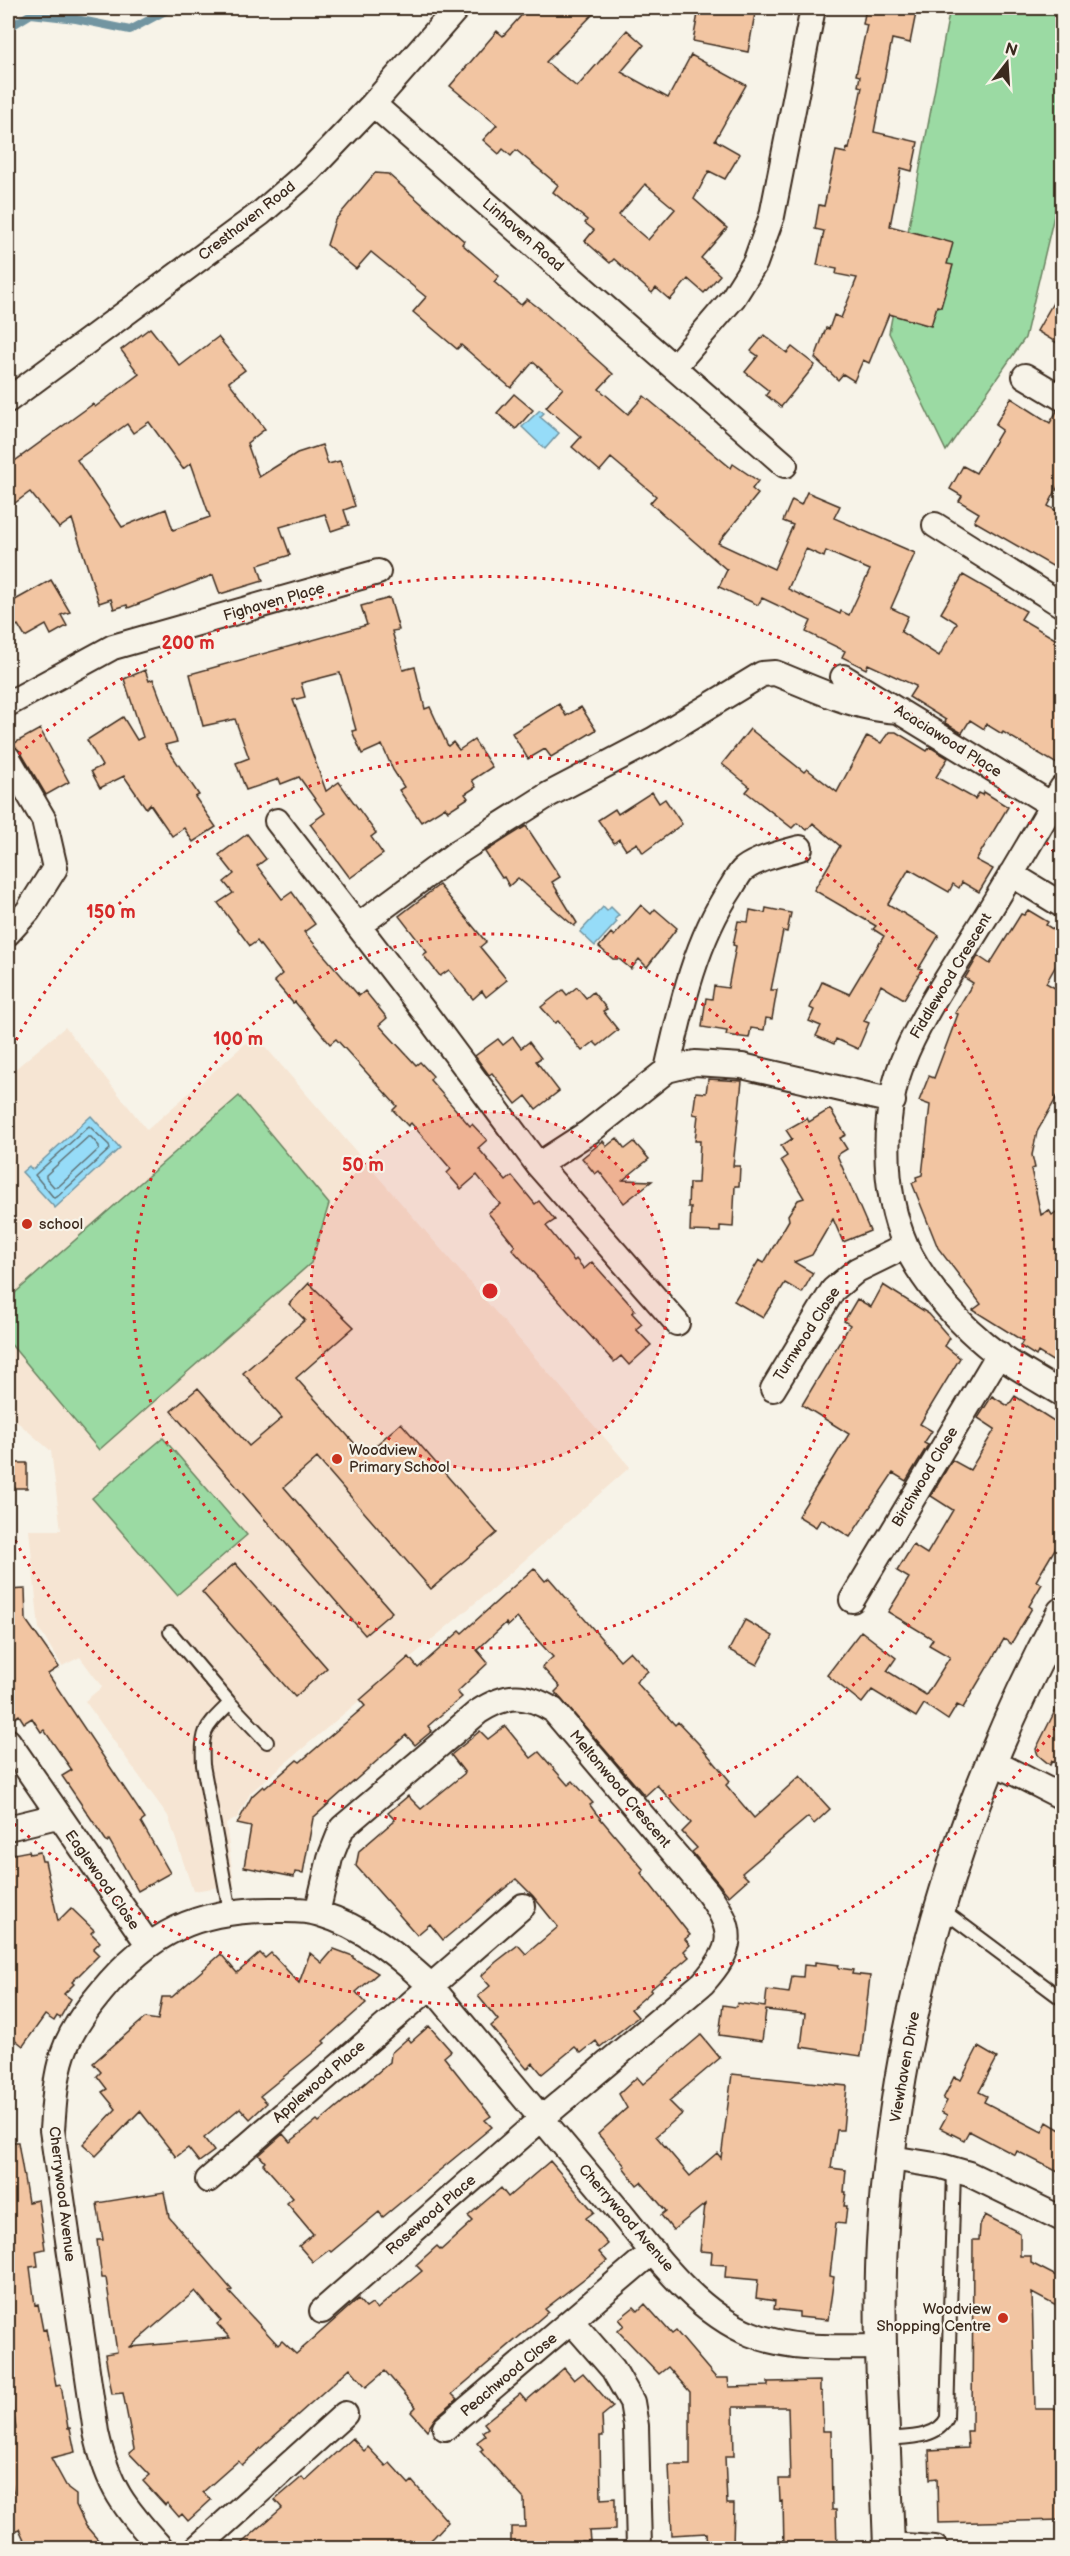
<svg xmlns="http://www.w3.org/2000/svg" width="1070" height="2556" font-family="'Balsamiq Sans',sans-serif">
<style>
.built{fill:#f6e5d3}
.green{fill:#9bdaa3;stroke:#6b8260;stroke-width:1.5}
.water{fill:#96dcf8;stroke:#7295a1;stroke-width:1.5}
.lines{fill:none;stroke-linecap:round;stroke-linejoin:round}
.shore{stroke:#5f7175;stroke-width:1.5}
.stream{stroke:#7295a1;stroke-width:8}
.building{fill:#f2c5a2;stroke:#3b2a1e;stroke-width:1.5;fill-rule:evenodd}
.service-casing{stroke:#3b2a1e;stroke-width:16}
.minor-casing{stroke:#3b2a1e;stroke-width:28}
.tertiary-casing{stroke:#3b2a1e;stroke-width:34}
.service{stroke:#f7f3e8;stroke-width:12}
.minor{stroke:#f7f3e8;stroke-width:24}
.tertiary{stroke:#f7f3e8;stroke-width:30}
.ring{fill:none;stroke:#d62828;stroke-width:3;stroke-dasharray:3 6}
.poi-dot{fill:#c8321e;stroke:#f7f3e8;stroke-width:2}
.labels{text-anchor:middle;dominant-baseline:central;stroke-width:4.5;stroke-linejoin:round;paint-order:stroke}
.street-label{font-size:15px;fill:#3b2a1e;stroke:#f7f3e8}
.poi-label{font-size:15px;fill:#3b2a1e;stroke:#f7f3e8;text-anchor:start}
.centre{fill:#d62828;stroke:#f7f3e8;stroke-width:3}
.ring-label{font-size:18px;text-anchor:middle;font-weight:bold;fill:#d62828;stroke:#f7f3e8;stroke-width:4.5;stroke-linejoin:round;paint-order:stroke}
</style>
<rect width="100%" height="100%" fill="#f7f3e8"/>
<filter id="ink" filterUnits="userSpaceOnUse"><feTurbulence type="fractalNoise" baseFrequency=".0167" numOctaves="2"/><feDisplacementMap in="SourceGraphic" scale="12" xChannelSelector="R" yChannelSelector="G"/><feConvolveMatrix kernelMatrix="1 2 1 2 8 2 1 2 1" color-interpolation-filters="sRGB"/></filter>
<g filter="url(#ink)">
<path class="built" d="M65,1027l82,103 108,-95 375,432 -137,121 -242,204 -14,26 -11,6 8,61 -41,6 -25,-75 -83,-115 17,-14 -22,-30 -18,9 -23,-37 -10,-99h32l-10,-79 -43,-37v-339z"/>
<path class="green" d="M950,8h112v174l-37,156 -79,113 -57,-118z
M239,1096l90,108 -18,59 -212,187 -91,-109v-42z
M163,1438l84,97 -70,60 -85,-97z"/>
<path class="water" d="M540,410l4,3 -4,4 19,16 -14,16 -23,-22z
M603,907l4,4 4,-4 8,8 -4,4 2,3 -22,24 -15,-14z
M91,1116l29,32 -65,60 -33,-36 7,-6 3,4z"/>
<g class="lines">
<path class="shore" d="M89,1126l20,19 1,4 -53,48 -3,1 -19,-23z
M88,1137h3l8,9v3l-41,38h-4l-8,-9v-3z"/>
<path class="stream" d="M8,28l23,-14 45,5 54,11 41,-22"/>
</g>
<path class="building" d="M528,8h71l-53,54 31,25 50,-57 17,15 -23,27 47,26 23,-43 55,30 -31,55 25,14 -15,25 -16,-8 -15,28 33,29 -26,30 19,17 -16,18 -16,-14 -18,21 -14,-12 -4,5 -38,-34 -4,4 -25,-22 9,-11 -9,-7 2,-3 -34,-28 5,-7 -42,-35 -5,6 -8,-7 -4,5 -16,-14 14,-15 -47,-39 47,-55 6,5zM645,184l30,25 -27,31 -29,-25z
M699,8h57l-8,44 -55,-11z
M866,8h51l-7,35 -18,-4 -18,93 44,10 -6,29 -11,-3 -11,58 63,17 -6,21 6,1 -12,42 -4,-1 -6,20 -42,-12 -20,49 -6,-3 -9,21 -11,-7 -5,6 -23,-22 11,-30 3,1 5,-14 7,3 16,-40 -21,-4 1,-5 -20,-4 7,-34 -9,-2 4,-24 5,1 12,-55 10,2 1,-5 2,1 13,-62 -4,-1 2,-10 -4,-1 11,-50 -4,-1z
M375,173l13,1 76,67 -2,3 37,32 -5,6 27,23 6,-6 12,9 74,66 -14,15 29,25 16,-18 87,72 2,-4 25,17 -6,8 6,5 -40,49 56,26 19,-44 -10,-4 9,-21 9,5 6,-13 33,14 -6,12 81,35 -24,55 17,8 -7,16 38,24 18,-33 -16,-10 22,-38 63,36 -5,8 41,24v124l-59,-35 -1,2 -16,-10 -2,5 -14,-9 -8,13 -17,-10 1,-3 -37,-23 7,-11 -48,-22 -2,5 -24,-12 3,-6 -39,-19 5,-11 -49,-23 -4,7 -39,-18 8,-17 -77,-67 6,-7 -45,-38 -11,13 -28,-24 9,-10 -35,-30 17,-19 -30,-26 -22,26 -50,-43 -4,4 -44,-37 13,-15 -55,-45 -15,17 -29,-24 8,-25zM806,549l18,8 2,-6 44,19 -21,45 -8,-4 -1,3 -52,-25z
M1062,287v59l-25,-15z
M150,328l30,38 38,-29 27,33 -16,12 36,47 -18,14 12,34 38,-24 25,-8 6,19 12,-3 15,45 -11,4 5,15 -18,6 -6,-17 -45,13 10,28 -32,10 5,16 -43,13 -7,-19 -85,33 -1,-3 -13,4 -3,-10 -12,4 -27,-84 -13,9 -29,-36 -22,16v-42l85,-62 2,3 44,-33 -18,-24zM149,422l34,47 8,-6 19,54 -37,13 -7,-21 -44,18 -45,-67 50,-36 6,9z
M764,335l23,18 5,-6 23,18 -34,42 -15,-12 3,-4 -24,-19 13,-16 -7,-5z
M514,394l19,16 -17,19 -19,-16z
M1011,398l39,25 7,-12 5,1v67l-14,27 14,8v55l-7,-4 -1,2 -80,-46 5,-8 -20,-12 3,-5 -12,-7 13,-23 13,7 26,-43 -7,-5z
M51,580l19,32 -9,3 6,11 -16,9 -5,-10 -21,12 -7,-12 -10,7v-28z
M390,598l9,32 -7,1 11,39 12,-3 10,42 5,-2 18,39 5,-4 6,8 15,-10 18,27 -20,13 4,7 -11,7 3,4 -20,13 -3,-4 -24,15 -22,-32 5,-3 -11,-17 -11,-25 -20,9 -10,-23 4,-1 -16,-57 -39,10 4,14 -12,3 33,91 13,-9 37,51 -5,4 12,17 -33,24 -40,-54 15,-11 -26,-36 -18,7 -2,-5 -33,11 -10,-27 13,-5 -14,-39 -32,7 -13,-52 177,-49 -6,-19z
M145,670l4,11 4,-2 24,63 -12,3 34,50 -4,2 21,30 -23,15 -9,-14 -12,8 -22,-32 -4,4 -22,-32 -24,12 -9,-17 11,-5 -15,-26 36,-23 14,23 6,-3 -19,-58z
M559,704l7,12 15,-9 15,23 -45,27 -6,-8 -17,10 -16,-26z
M40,729l29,53 -23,13 -26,-44 -9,-6z
M750,729l54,43 3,-3 30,23 30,-56 14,7 8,-11h7l31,19 3,-4 18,11 -12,19 39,22 4,-6 4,2 1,-3 24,15 -32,53 17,9 -14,23 -17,-10 -3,6 -6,-4 -4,8 -40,-23 -21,35 51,31 -20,33 3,1 -18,30 -23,-14 -17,36 5,2 -11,26 -22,-10 -2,5 -18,-8 5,-10 -12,-5 5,-11 -4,-2 12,-26 27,12 35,-58 -11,-7 3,-3 -62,-36 26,-44 -27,-23 -6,7 -10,-7 -5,5 -46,-36 4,-5 -28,-23z
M652,792l7,11 6,-4 17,25 -39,29 -6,-10 -11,7 -7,-11 -5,4 -16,-23 17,-11 3,5z
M526,826l34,51 -8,5 25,41 -3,3 -56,-48 -9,8 -5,-9 -2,1 -17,-26z
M247,834l19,25 -9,7 25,33 10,-7 23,32 -11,8 55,64 6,-5 22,27 -8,7 37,40 4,-3 13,14 -3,4 40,46 2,-2 15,16 -9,8 28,33 6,-5 23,28 4,-3 16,19 -9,6 28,35 2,-2 8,10 8,-7 43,48 -3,3 10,11 -6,5 15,16 -22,20 -8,-9 -7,6 -102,-113 3,-3 -27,-33 12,-9 -23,-29 -16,14 -14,-16 4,-4 -40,-46 -3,3 -15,-16 4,-4 -61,-67 -6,5 -35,-42 -2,1 -19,-22 8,-7 -25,-33 -7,5 -32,-43 15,-10 -9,-11 10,-8 -15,-19z
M439,885l47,57 -6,5 27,33 -21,17 -4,-6 -9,8 -24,-29 -9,6 -17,-21 4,-3 -28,-36z
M641,905l10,9 4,-5 22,19 -30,39 -8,-8 -8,10 -12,-10h-6l-14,-12 12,-14 3,3z
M766,908l25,5 -4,19 -4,-1 -12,59h6l-5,29 -6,-1 -2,12 -13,-2 -2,10 -23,-3 1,-4 -25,-4 4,-29 6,1 2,-13 14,2 8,-42 -3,-1 5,-24 10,1 2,-12 15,3z
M1028,910l20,12 -2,3 16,10v20l-16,28 16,9v96l-25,44 -5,23 3,13 -4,1 10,46 8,-5 3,5 10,-7v159l-24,-15 -2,4 -16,-10 3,-5 -50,-31 8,-6 -43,-56 -26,-65 5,-2 -1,-4 6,-2 8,-70 -11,-4 10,-25 5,2 24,-64 -3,-1 18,-30 -8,-5 13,-22 12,8 31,-50 3,1z
M577,987l9,11 7,-6 14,17 -4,2 15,19 -20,16 -4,-4 -12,9 -24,-30 -3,2 -14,-16 22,-17 4,5z
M513,1037l8,11 8,-6 12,16 -5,3 23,30 -23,18 -10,-13 -10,8 -24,-31 -3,2 -14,-19 23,-17 5,6z
M708,1079l34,2 -9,85h7l-1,20h-4l-2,41 -13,-1v6l-30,-1 1,-24h-3l1,-24h9l2,-42h-5l3,-26 -5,-1 3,-22 10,1z
M830,1109l16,26 -6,3 7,11 -10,6 33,76 -27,11 -10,-23 -21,36 -18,7 19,11 -11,20 -17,-10 -22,35 -29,-17 25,-41 5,3 25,-43 -1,-5 10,-15 6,-2 -23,-38 6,-4 -6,-10 11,-7 -6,-9 21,-12 2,4z
M617,1138l8,11 9,-7 15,17 -26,21 29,1 -28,22 -25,-32 -4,3 -13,-16 21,-17 4,5z
M309,1283l45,44 -58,51 69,77 36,-32 96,110 -66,56 -114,-131 -33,29 108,125 -27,23 -194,-224 27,-23 51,58 33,-28 -39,-45 62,-53 -16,-16z
M883,1285l46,29 21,24 -5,8 15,12 -40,66 12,7 -8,12 4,2 -22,36 -13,-8 -43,64 -29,-18 -5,8 -18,-11 51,-82 -47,-29 48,-80 -6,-4 13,-22 14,8z
M992,1396l16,10 7,-10 47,30v111l-26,44 6,3 -13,22 3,2 -21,36 -7,-5 -41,69 -6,-3 -9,15 -24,-16 -8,13 -44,-27 -10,13 -35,-28 34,-44 35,27 -9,13 39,24 24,-38 -21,-12 4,-6 -45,-27 21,-34 -12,-7 16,-26 14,9 26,-44 -22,-14 21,-36 18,10 25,-41 -17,-11z
M8,1463h19v25h-19z
M235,1563l92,105 -32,29 -93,-105z
M534,1568l11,13 4,-3 71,82 10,-9 18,20 -12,11 39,43 3,-3 20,21 32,38 -4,4 28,33 46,-42 30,33 -16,15 -6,-7 -66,56 6,6 -19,17 -37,-44 5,-4 -15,-16 9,-9 -34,-38 -12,11 -90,-104 5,-5 -18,-20 11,-10 -36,-39 -9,8 -2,-3 -29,27 11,13 -31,29 5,5 -34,29 4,5 -17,14 -9,-10 -93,83 -10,55 -8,-1 -1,5 -50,-10 7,-40 -14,-3 15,-28 11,-10 2,2 32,-28 3,2 65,-56 -5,-6 49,-43 9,11 42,-37 2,2z
M25,1589l1,31 33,47 -11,7 97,145 -4,3 29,51 -32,18 -29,-51 -2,2 -45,-66 10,-6 -28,-40 -3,2 -9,-14 -8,5 -5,-8 -11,7v-132z
M745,1620l28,16 -16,29 -28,-15z
M1062,1697v69l-10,-5 -2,4 -12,-10 -2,-6z
M505,1726l26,32 8,-6 29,33 5,-4 20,22 -3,2 5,7 49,58 -3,3 49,62 -5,4 5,6 -6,6 5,6 -39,33 2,1 -21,18 7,8 -38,30 -4,-6 -15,12 -6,-6 -33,27 -9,-11 -6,6 -36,-43 7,-6 -20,-24 12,-10 -9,-10 15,-14 22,-17 8,9 32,-27 -25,-31 -17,-17 -73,61 -13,-16 -13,11 -61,-69 3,-15 36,-31 -7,-7 20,-17 13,13 44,-36 -14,-18 29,-24 8,8z
M29,1851l1,3 10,-2 2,9h3l13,60 13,-13 23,22 -3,3 9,9 -7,7 6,6 -27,27 2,2 -10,10 7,5 -11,19 -3,-2 -3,5 -9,-6 -22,31 -15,-12v-179z
M334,1949l19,7v2l25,15 -22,19 10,11 -43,38 2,2 -65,53 7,7 -17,16 -10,-11 -36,30 10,13 -15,11 -11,-14 -12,9 -36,-46 -44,45 -13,-12 33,-35 -14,-17 5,-3 -10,-13 4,-4 -8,-9 52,-45 13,2 4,-23h10l49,-43 16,19 23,-20 5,5 6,-5 28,30 11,-30 12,10z
M815,1962l24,3 -1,3 15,2 -1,4 18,2 -9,80 -60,-9 4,-33 -39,-4 -4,31 -43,-6 4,-30 13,2 1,-4 28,4 2,-17 22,3 3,-17 11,1 1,-12 11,1z
M429,2026l22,25 -7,6 47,59 -6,4 7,7 -109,90 -4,-5 -48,40 -2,-2 -16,12 -14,-16 14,-12 -26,-31 6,-5 -30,-34 2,-2 -6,-7 24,-21 7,8 27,-22 2,2 71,-60 1,-9 17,-15 3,4z
M701,2035l19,23 -51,43 13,13 -26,22 34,40 27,-23 4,5 11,-84 115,12 -4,44h-6l-6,38 15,2 -2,22h2l-2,14h3l-2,18 -9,-1 -6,53 4,1 -6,43 -29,-3v-5l-25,-3 1,-8 -19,-3 2,-18 -33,-3 1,-12 -15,-1 1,-12 -12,-1 5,-47 -32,26 -12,-15 5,-4 -25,-29 -4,3 -14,-18 2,-1 -27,-32 29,-26 -8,-14 18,-17 6,7z
M978,2047l19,11 -18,34 8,4 -3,6 58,30 5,-10 15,9v43l-45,-23 -2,4 -46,-24 -5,9 -24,-12 7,-13 -6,-3 6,-11 -4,-2 11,-22 7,3z
M8,2142h10l10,60 10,-2 7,49 -9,2 2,15 -8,1 5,38 3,-1 5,26 3,-1 10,57 5,-1 7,43h2l5,24 -24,6 17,31 8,6v10l10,21 19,22h-77l-9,-19 -5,2 -4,-37 3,-2 -5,-28v-34l8,-1 -8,-57z
M550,2161l44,51 -8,6 22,26 -9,8 8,9 -62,48 3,3 -96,82 5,5 -21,18 -9,13 -16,-18 5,-5 -31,-36 -19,16 -16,-19 -108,97 -4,-4 -35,31 8,8 -23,21 -6,-7 -3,3 -12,-14 -2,2 -22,-24 7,-6 -21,-22 5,-4 -11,-56 -11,1 -7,-40 12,-2 -11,-74h-4l-5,-38h6l-6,-37 67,-11 5,25 63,73 -3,2 49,53 4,-4 14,13 62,-55 8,9 6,-4 5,5 45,-38 -6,-6 21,-19 4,4 32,-29 -5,-5 33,-28 7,9zM195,2291l26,30 -4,3 13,14 -100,9z
M985,2215l35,18v23h11v7l31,16v30l-30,-16 3,116h27v111l-124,3 -1,-45 -7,1 -1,-29 39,-2 -1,-17h5l1,-191h6l1,-15z
M645,2304l27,30 4,-3 40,47h12l1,9 39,-1v-4l52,-1v10l2,1 1,39h8l1,79h4l1,38h-53l-1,-47 -3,1 -1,-23h11l-2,-72h-55l1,49h-9l2,48h7l-1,44h-26l-1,-15 -34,2 -3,-70h21v-73l-22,-25 -9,7 -41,-43 6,-6 -5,-6 15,-12 4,4z
M564,2368l10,12 9,-7 30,34 -11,9 1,20h-3l1,63 14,-1v32l-26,1 1,10h-8v7h-71v-21h14l-1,-28 -44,-48 3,-2 -6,-7 8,-6 -3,-4 6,-4 -4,-5 36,-29 6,7z
M352,2438l12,13 4,-4 18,19 4,-3 19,21 3,-3 36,41 -14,15 -12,11h-6l-7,-8 -10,8h-163l46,-40 -7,-8 27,-23 3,4z"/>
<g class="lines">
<g class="service-casing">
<path id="service" d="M170,1632l60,71c-25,25 -29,26 -27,62l27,147
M230,1703l37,39
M940,1908l122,91
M885,2439c21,-2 52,0 62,-21l7,-248"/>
</g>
<g class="minor-casing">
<path id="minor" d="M373,104l412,361
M674,367l59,-69 22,-35 17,-47 41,-208
M1025,376l37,22
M8,400l253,-187 48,-42 64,-67 84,-96
M935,525l127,80
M843,677l209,128
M8,704l105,-57 265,-75
M8,758l36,62 11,48 -27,43 -20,22
M1062,788c-29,50 -58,100 -89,149 -23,37 -48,74 -66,114 -26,57 -26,138 -1,195 14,31 47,71 73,93 24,22 55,38 83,55
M277,821l149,193 112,151 139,158
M1011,874l51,31
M358,926l100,-74 90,-57 105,-55 109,-66 13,-1c41,16 79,36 124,38
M667,1070c14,-62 28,-128 64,-182 4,-6 8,-15 13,-19 15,-11 38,-16 56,-21
M538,1165l51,-33 78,-62 28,-7 47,3 151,35
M773,1389l60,-99 24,-20 49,-24
M852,1600l147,-246
M8,1741l140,203
M991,1761l71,36
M8,1828l49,-12
M317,1913l13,-55 12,-30 136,-116c28,-18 46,-20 75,-2l155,183c28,38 26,55 -5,90l-162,136 -219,192
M891,2158l50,8 28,8 93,45
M208,2180l315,-274
M572,2322l41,47 19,33 4,24 3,122
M445,2428l208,-177
M889,2545l46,3
M161,2548c-37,-41 -53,-60 -65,-116l-44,-302c2,-26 3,-52 11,-76 8,-24 23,-44 38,-62 49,-60 97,-83 174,-82 15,0 31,-1 45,4 44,13 77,41 110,71 59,71 118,142 178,213 41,48 83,112 143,136 42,17 87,13 131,13
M197,2548l148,-134"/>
</g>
<g class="tertiary-casing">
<path id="tertiary" d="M889,2548c-3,-101 -12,-204 -7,-305 12,-221 75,-436 180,-630"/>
</g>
<use href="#service" class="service"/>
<use href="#minor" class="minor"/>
<use href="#tertiary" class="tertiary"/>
</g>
</g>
<circle cx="490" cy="1291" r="179" fill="#d62828" fill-opacity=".12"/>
<g class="ring">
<circle cx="490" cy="1291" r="179"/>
<circle cx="490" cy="1291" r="357"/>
<path d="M8 1056A536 536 0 1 1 8 1526"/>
<path d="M1061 1721A715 715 0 0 1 12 1822M12 760A715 715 0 0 1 1061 861"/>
</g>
<g class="poi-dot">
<circle cx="27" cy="1224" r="6"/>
<circle cx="337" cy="1459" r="6"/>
<circle cx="1003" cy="2318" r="6"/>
</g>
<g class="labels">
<g class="street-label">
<text transform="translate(247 221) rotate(-38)">Cresthaven Road</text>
<text transform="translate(523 235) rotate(41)">Linhaven Road</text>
<text transform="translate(274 602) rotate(-16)">Fighaven Place</text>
<text transform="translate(948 741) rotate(32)">Acaciawood Place</text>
<text transform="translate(951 976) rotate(-59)">Fiddlewood Crescent</text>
<text transform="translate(807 1334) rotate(-57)">Turnwood Close</text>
<text transform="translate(925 1477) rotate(-59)">Birchwood Close</text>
<text transform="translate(620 1789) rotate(50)">Meltonwood Crescent</text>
<text transform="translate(102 1880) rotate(55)">Eaglewood Close</text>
<text transform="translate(905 2067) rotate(-80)">Viewhaven Drive</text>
<text transform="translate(319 2082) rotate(-41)">Applewood Place</text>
<text transform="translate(62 2194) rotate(83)">Cherrywood Avenue</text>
<text transform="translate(431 2215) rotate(-41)">Rosewood Place</text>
<text transform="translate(626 2218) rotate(49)">Cherrywood Avenue</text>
<text transform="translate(509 2375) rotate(-40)">Peachwood Close</text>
</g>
<g class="poi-label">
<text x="39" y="1224">school</text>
<text x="349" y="1450">Woodview<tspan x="349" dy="17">Primary School</tspan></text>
<text x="991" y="2309" text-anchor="end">Woodview<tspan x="991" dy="17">Shopping Centre</tspan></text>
</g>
</g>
<circle cx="490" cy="1291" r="9" class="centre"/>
<g class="ring-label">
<text x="188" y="649">200 m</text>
<text x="111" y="918">150 m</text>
<text x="238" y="1045">100 m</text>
<text x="363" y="1171">50 m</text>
</g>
<rect width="1070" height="2556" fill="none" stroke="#f7f3e8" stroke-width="30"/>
<rect x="15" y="15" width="1040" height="2526" fill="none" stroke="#3b2a1e" stroke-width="2" filter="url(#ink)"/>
<g transform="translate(1007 63) rotate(17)" stroke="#f7f3e8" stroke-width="4.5" paint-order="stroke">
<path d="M0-4.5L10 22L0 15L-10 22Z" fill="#3b2a1e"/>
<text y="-9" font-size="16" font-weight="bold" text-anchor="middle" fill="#3b2a1e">N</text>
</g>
</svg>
